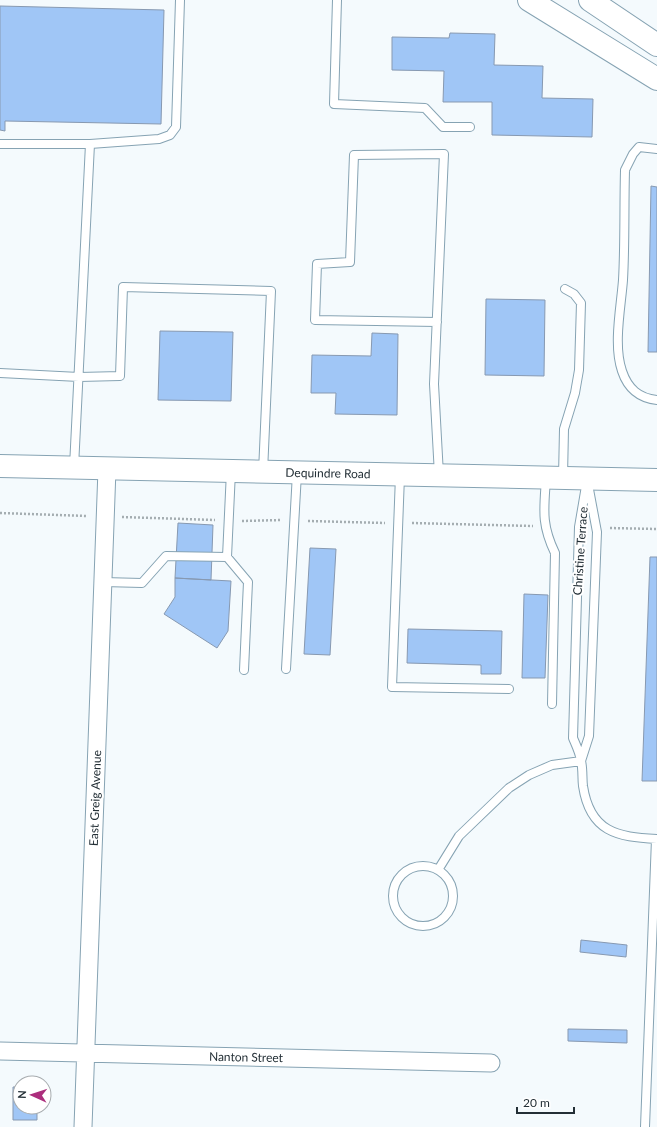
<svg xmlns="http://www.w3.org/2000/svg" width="657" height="1127" font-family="Lato,sans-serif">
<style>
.building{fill:#a0c6f6;stroke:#8799b1}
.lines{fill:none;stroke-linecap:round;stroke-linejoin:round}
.lane-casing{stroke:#86a3b3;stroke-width:10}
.street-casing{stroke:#86a3b3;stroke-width:19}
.secondary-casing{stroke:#86a3b3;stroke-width:24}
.highway-casing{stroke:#86a3b3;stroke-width:24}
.path{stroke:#a4adb1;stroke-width:2.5;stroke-dasharray:2 2;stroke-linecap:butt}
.lane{stroke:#fff;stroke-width:8}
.street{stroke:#fff;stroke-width:17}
.secondary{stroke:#fff;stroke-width:22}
.highway{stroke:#fff;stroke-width:22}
.labels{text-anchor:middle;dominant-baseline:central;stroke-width:4;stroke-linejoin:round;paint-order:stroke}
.street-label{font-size:12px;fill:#232f36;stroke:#fff}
</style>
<rect width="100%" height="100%" fill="#f4fafd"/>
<path class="building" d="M0,6l164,4 -3,114 -156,-3v10l-5,-1z
M450,33l45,1 -1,31 49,1 -1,32 51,1 -1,38 -100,-2v-33h-49l1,-31 -52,-1v-33l57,1z
M651,186l6,1v165h-9z
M486,299l59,1 -1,76 -59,-1z
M160,331l73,1 -2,69 -73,-1z
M372,333l26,1 -1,81 -62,-1 1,-21h-25l1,-38 59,1z
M178,523l35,2 -2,55 -36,-2z
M310,548l26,1 -6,106 -26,-1z
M650,557h7v224h-15z
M175,578l56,3 -3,50 -11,17 -53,-34 11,-17z
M524,594l24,1 -3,83h-23z
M408,629l94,2 -1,43h-20v-9l-74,-2z
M581,940l46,5 -1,12 -46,-5z
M568,1029l59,1v13l-59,-2z
M13,1087h7v20h17v13h-24z"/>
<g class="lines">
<g class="lane-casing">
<path id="lane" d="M337,0l-3,104 91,4 18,19h27
M0,144h90l-16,323
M90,144l69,-5 11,-4 6,-8 4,-127
M657,149l-18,-2 -6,7 -8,16c-1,37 0,74 -2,110 -2,27 -10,65 -1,91 6,18 17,27 35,29
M437,322l-122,-2 2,-56 33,-2 4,-107 90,-1 -10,230 5,91
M0,373l79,4 41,-1 3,-89 148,4 -8,181
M400,476l-8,211 117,2
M563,477l1,-48 11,-36 4,-23 2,-67 -7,-9 -9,-5
M546,479c-2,30 -5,45 9,74l-3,151
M587,480l-8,47 -6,211c3,7 7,15 8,23 2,8 1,17 2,25 7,46 34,51 74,53
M227,557l21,25 -4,88
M103,582l39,1 24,-27 61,1 4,-86
M286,669l11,-196
M581,761l8,-25 8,-204 -9,-48
M393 896a30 30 0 1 1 60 0a30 30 0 1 1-60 0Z
M438,870l21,-34 50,-48 20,-13 23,-10 29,-4
M645,1127l11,-288"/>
</g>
<g class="street-casing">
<path id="street" d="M0,1051l491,12
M83,1127l24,-658"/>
</g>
<g class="secondary-casing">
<path id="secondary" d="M529,0l128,79
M0,466l657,14"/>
</g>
<g class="highway-casing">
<path id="highway" d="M590,0l67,45"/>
</g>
<path class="path" d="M0,513l87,3
M122,517l93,3
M242,521l39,-1
M308,521l77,2
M412,523l121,3
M610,528l47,1"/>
<use href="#lane" class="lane"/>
<use href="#street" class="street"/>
<use href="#secondary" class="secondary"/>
<use href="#highway" class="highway"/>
</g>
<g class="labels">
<g class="street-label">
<text transform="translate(328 473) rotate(1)">Dequindre Road</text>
<text transform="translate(580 551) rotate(-86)">Christine Terrace</text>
<text transform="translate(95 798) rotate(-88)">East Greig Avenue</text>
<text transform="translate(246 1057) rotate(1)">Nanton Street</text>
</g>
</g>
<g transform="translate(32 1095) rotate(273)"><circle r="19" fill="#ffffff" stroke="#a7acaf"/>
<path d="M0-3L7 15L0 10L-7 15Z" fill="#ac2e7d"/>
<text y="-6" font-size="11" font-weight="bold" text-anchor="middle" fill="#232f36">N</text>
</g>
<path d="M517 1107v6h57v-6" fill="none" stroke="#232f36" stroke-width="2"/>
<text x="523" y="1107" font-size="12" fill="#232f36" stroke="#ffffff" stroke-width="3" paint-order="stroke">20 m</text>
</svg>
